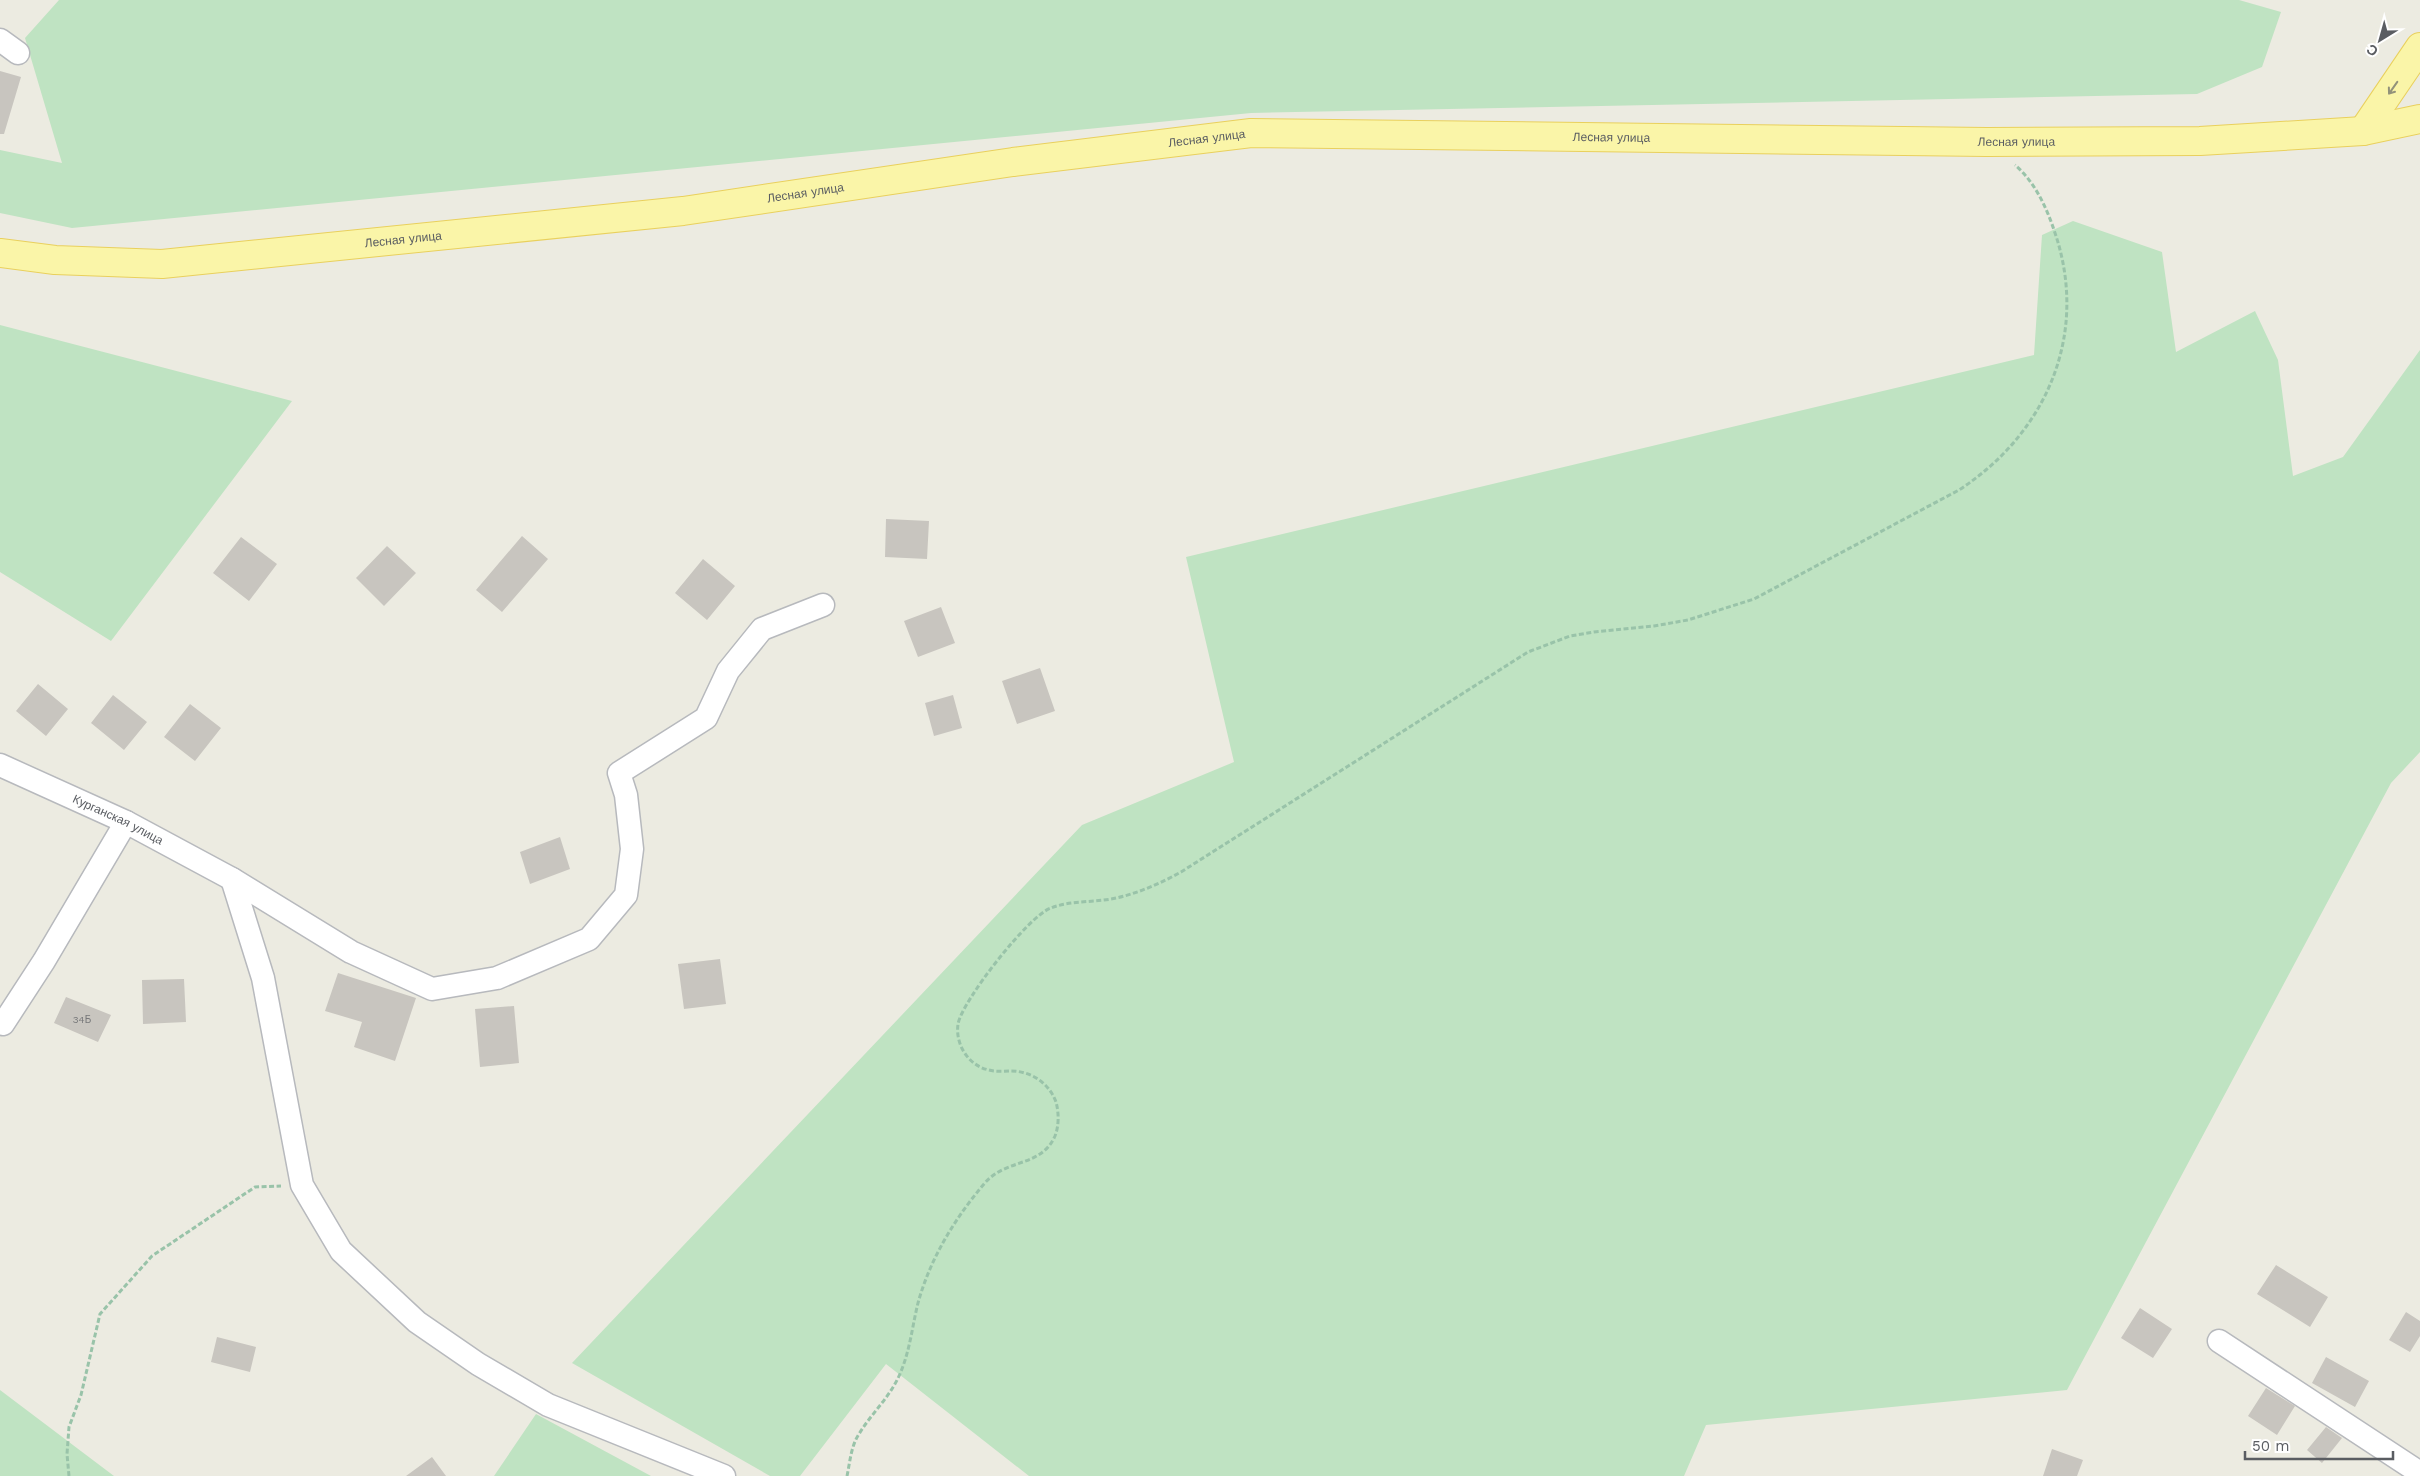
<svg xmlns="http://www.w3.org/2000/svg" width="2420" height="1476" font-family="'Work Sans',sans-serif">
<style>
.green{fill:#bfe3c2}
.building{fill:#c8c5bf}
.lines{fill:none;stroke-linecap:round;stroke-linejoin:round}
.minor-casing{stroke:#b7b9bd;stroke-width:25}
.major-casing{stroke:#e9d05d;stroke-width:30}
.path{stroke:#99c3a9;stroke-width:3;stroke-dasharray:5 2.5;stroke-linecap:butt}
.minor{stroke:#fff;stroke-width:22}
.major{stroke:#faf5a8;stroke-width:28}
.oneway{stroke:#92927a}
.labels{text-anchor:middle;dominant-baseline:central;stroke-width:4.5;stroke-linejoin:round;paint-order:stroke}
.number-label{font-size:10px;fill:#767779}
.street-label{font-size:12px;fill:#5a5d62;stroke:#fff}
</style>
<rect width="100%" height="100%" fill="#ecebe1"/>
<path class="green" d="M59,0h2180l42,12 -19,55 -65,27 -946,19 -1179,115 -72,-15v-63l62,13 -37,-125z
M2073,221l89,31 14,100 79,-41 23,49 15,116 50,-19 77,-107v402l-29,31 -324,607 -361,35 -22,51h-655l-143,-112 -86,112h-30l-198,-113 510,-538 152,-63 -48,-205 848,-202 8,-120z
M0,325l292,76 -181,240 -111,-69z
M0,1390l114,86h-114z
M536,1414l115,62h-157z"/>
<path class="building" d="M0,71l21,6 -17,57h-4z
M886,519l43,2 -2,38 -42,-2z
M522,536l26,23 -46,53 -26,-22z
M241,537l36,27 -28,37 -36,-28z
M387,546l29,27 -32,33 -28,-28z
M703,559l32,27 -28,34 -32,-27z
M941,607l14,36 -37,14 -14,-36z
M1040,668l15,43 -38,13 -15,-43z
M38,684l30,25 -22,27 -30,-25z
M113,695l34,27 -23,28 -33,-27z
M953,695l9,33 -28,8 -9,-33z
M190,704l31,24 -26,33 -31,-24z
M560,837l10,32 -40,15 -10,-32z
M720,959l6,45 -42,5 -6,-45z
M338,973l78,25 -21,63 -41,-14 8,-25 -37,-11z
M184,979l2,43 -43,2 -1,-44z
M66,997l45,18 -13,27 -44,-19z
M514,1006l5,57 -39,4 -5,-58z
M2276,1265l52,32 -18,30 -53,-33z
M2140,1308l32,21 -19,29 -32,-20z
M2406,1312l14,9v15l-10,16 -21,-12z
M217,1337l39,10 -6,25 -39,-10z
M2326,1357l43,24 -14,26 -43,-24z
M2266,1388l29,18 -18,29 -29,-19z
M2326,1427l16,11 -20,25 -15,-13z
M2052,1449l31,11 -6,16h-34z
M432,1457l14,19h-40z"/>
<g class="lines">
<g class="minor-casing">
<g id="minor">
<path d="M0,40l18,13"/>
<path id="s1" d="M0,765l126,57 106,57 119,73 81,37 65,-11 92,-39 37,-44 6,-46 -6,-54 -7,-22 87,-55 22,-47 34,-42 61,-24"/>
<path d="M232,879l31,99 39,207 39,66 76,71 61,42 70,41 176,71"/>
<path d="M3,1024l41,-63 82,-139"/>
<path d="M2219,1341l201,132"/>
</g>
</g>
<g class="major-casing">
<g id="major">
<path d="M2363,131l57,-84"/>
<path id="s2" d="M0,253l55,7 107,4 521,-53 330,-49 238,-29 736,9 213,-1 163,-10 57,-12"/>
</g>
</g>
<path class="path" d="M69,1476l-2,-22 2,-27 12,-32 19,-81 52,-58 103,-69 26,-1
M847,1476c3,-14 4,-30 12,-42 12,-20 30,-36 40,-58 11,-24 13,-49 19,-73 12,-44 37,-85 66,-119 21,-26 57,-16 71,-48 4,-10 4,-23 1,-34 -7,-19 -25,-31 -45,-31 -7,0 -15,1 -22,-1 -20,-4 -34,-25 -31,-46 4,-23 71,-109 93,-116 20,-8 43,-5 65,-10 23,-5 45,-15 65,-26l347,-220 42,-16 24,-4 60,-6 34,-6 66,-21 205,-109c89,-58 131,-158 95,-260 -8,-24 -20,-49 -39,-65"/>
<use href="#minor" class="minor"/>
<use href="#major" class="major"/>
</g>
<defs><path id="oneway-shaft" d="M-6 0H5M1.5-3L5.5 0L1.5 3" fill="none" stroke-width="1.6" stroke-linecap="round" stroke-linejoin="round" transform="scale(1.25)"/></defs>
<use class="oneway" href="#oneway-shaft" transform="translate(2393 88) rotate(125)"/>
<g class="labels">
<g class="number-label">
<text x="82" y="1019">34Б</text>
</g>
<g class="street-label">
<text stroke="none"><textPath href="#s2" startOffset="1620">Лесная улица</textPath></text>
<text stroke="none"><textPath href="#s2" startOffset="1215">Лесная улица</textPath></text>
<text stroke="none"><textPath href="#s2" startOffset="2025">Лесная улица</textPath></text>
<text stroke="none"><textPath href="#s2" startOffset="810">Лесная улица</textPath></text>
<text stroke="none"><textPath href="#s2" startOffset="405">Лесная улица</textPath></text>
<text stroke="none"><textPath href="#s1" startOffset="130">Курганская улица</textPath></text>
</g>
</g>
<g transform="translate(2380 40) rotate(217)" stroke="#ffffff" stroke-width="4" paint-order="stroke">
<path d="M0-4L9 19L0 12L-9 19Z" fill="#5a5d62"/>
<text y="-8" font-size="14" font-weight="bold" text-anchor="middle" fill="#5a5d62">С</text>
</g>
<path d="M2245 1451v8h148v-8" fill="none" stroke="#5a5d62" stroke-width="2.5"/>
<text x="2252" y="1451" font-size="15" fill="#5a5d62" stroke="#ffffff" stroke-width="4" paint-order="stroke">50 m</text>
</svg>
